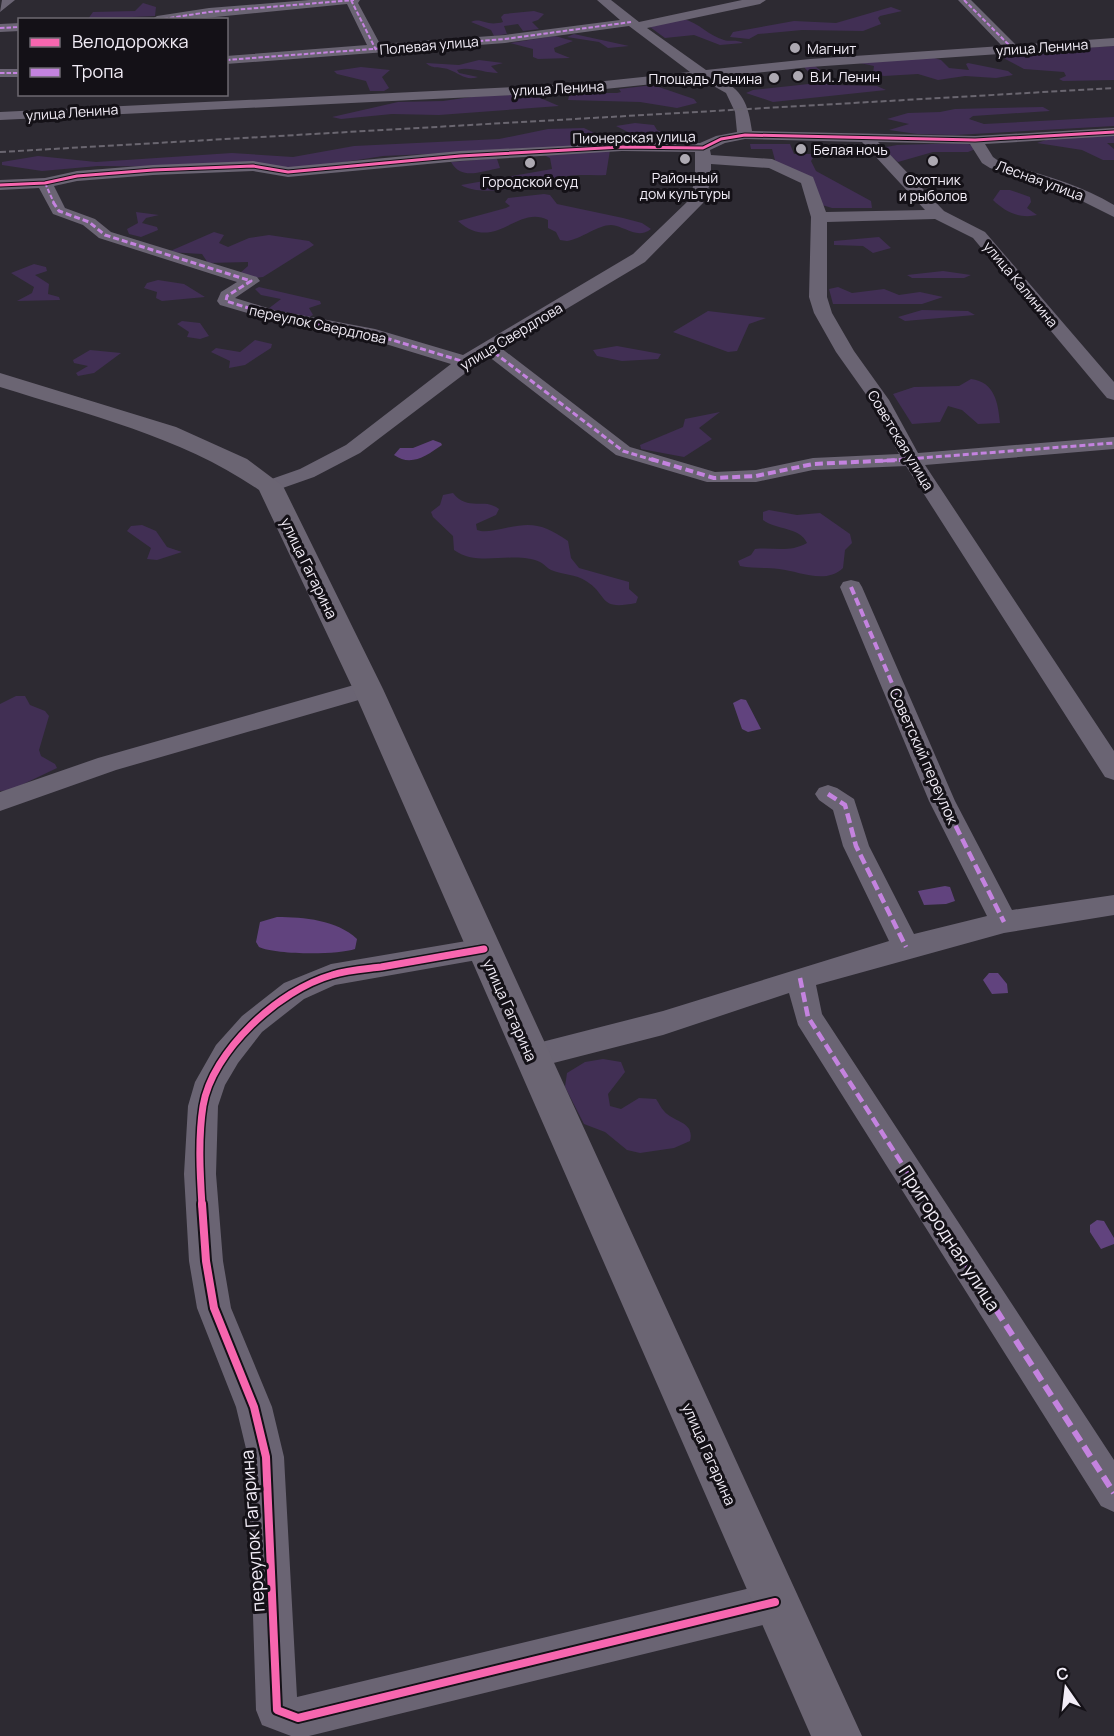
<svg xmlns="http://www.w3.org/2000/svg" width="1114" height="1736" font-family="Manrope,sans-serif">
<style>
.green{fill:#412f54}
.water{fill:#61437e}
.lines{fill:none;stroke-linecap:round;stroke-linejoin:round}
.minor{fill:#6a6473;fill-rule:evenodd}
.major{fill:#6b6573;fill-rule:evenodd}
.rail{stroke:#6a6670;stroke-width:2;stroke-dasharray:6 3;stroke-linecap:butt}
.quiet-far4{stroke:#c483df;stroke-width:2;stroke-dasharray:4.5 2;stroke-linecap:butt}
.quiet-far3{stroke:#c483df;stroke-width:3;stroke-dasharray:6 3;stroke-linecap:butt}
.quiet-far2{stroke:#c483df;stroke-width:4;stroke-dasharray:8 4;stroke-linecap:butt}
.quiet-far1{stroke:#c483df;stroke-width:4.5;stroke-dasharray:10 4.5;stroke-linecap:butt}
.quiet{stroke:#c483df;stroke-width:6;stroke-dasharray:12 6;stroke-linecap:butt}
.cycleway-far2-casing{stroke:#141117;stroke-width:5}
.cycleway-far1-casing{stroke:#141117;stroke-width:10}
.cycleway-casing{stroke:#141117;stroke-width:12}
.cycleway-far2{stroke:#f766af;stroke-width:3}
.cycleway-far1{stroke:#f766af;stroke-width:7}
.cycleway{stroke:#f766af;stroke-width:8}
.poi-dot{fill:#ada9b2;stroke:#141117;stroke-width:2}
.labels{text-anchor:middle;dominant-baseline:central;stroke-width:6;stroke-linejoin:round;paint-order:stroke}
.far-street-label{font-size:14px;fill:#f2edf7;stroke:#141117}
.far-poi-label{font-size:14px;fill:#f2edf7;stroke:#141117;text-anchor:start}
.street-label{font-size:15px;fill:#f2edf7;stroke:#141117}
.near-street-label{font-size:18px;fill:#f2edf7;stroke:#141117}
</style>
<rect width="100%" height="100%" fill="#2d2a32"/>
<path class="green" d="M143,3l13,4 -1,9 -67,3 5,-7 42,-1z
M891,7l11,4 -22,5 -2,2 3,6 -18,7 -61,-1 -44,4 -9,5 -19,-2 3,-5 61,-11 42,2z
M534,11l10,3 -6,6 -6,2 7,7 -16,2 -5,-7 -14,2 3,8 -13,2 -3,-6 -20,-8c11,-5 15,5 32,0l-2,-5 3,-3z
M684,19c15,4 25,17 40,21 7,2 12,-1 19,3l-23,2 -26,-10 -29,3 -15,-11z
M574,34l55,12 -21,2 -9,-6 -32,-5z
M555,36l18,5 -19,7 1,4 15,6 -32,1 -5,-2v-8l-23,-6z
M1114,46v34l-51,1 -4,-2 7,-3 -2,-4 -40,-3 -30,-16z
M931,57l10,3 8,8 20,2 -3,-6 2,-1 40,8 5,4 -17,3 -31,-2 -27,4 -20,-6 -34,2 -11,-3 1,-7 -14,-3z
M479,60l24,3 -12,3 7,7c-14,0 -28,-7 -41,-3l2,3 19,4c-12,4 -18,-3 -28,-7 -8,-4 -17,0 -24,-7l33,2z
M815,66l17,14 1,5 44,1 9,4 -113,12 -27,-9 7,-3 65,-7 -14,-16z
M361,67l29,3 -8,7 7,11 -5,3h-14l-4,-10 -29,-7 -3,-3z
M653,85l41,14 3,4 -20,5 -37,-6 -72,-2 1,-4 9,-3h39l4,-1 -2,-3z
M512,95l26,2 21,9 -120,9 -47,-1 -51,5 -9,-2 66,-15 45,-1 35,-5z
M1043,107l7,4 -77,5 -4,3 15,5 130,-7v9l-159,9 -38,-1 -28,-4 20,-6 -22,-5 21,-6 32,-1 15,-3z
M635,123l19,2 3,5 12,6 -8,4 -54,1 -7,5 -15,1 -202,9 -77,12 -208,-2 -56,5 -40,-6v-3l36,-6 58,6 136,-9 61,4 61,-11 145,-7 49,-10 36,-1 17,8 31,-2 -16,-8z
M1114,136v7h-7l7,6v11h-11l-21,-10 -45,-7 12,-4z
M966,143l12,5 -10,4h-35l-35,10 -17,-14 16,-3z
M750,144h40l4,10h22l-5,7 5,10 55,30 1,7h-40l-10,-3 -11,-28 -35,-13 -4,-15h-21z
M610,150l-4,25c-13,1 -25,-1 -38,1 -25,5 -83,24 -107,9l91,-16 -2,-11 -8,-4z
M488,159h9l3,9c-19,3 -38,13 -49,-6z
M1000,190h10l20,7 1,5 -4,6 10,7c-17,4 -32,-3 -44,-15z
M544,194l6,1 7,9 66,14 19,5 9,6c-14,11 -26,-3 -40,-4 -13,0 -30,14 -44,16l-7,-1 -4,-8 -8,-4v-8c-31,-16 -53,34 -90,1l48,-13 4,-2 -5,-4 3,-4z
M136,212l23,3 -13,3 -4,5 15,4 1,3 -17,7 -12,-3 -2,-5 11,-6z
M214,232l10,3 -5,8 9,4 21,-9 20,-3 40,6 5,4 -51,32 -10,1 -13,-5 8,-7v-4l-40,1 -6,-9 -34,-2z
M879,237l12,11 -18,5 -10,-7 -29,-1v-4z
M34,264l12,3 1,4 -12,4 14,9 -1,10 11,3 1,3 -43,1 15,-8 2,-6 -23,-14z
M943,271l28,4 -7,3h-52l-5,-3z
M158,280l26,4 21,13 -43,4 -6,-3 1,-6 -13,-4 3,-5z
M259,287l61,14 1,3 -12,4 4,7c-13,9 -31,-2 -45,-6l13,-10 -20,-4 -6,-6z
M838,287l14,6 32,-4 15,6 21,-3 23,5 -21,7h-89l-4,-15z
M922,310l46,1 7,4 -70,6 -7,-4z
M708,311l58,7 -17,6 -12,27 -9,1 -55,-20z
M182,321l18,2 9,13 -9,3 -13,-2 2,-5 -12,-8z
M255,340l17,4 -1,4 -26,17 -16,3 1,-7 -19,-9 5,-4 24,4z
M617,346l44,8 -3,5 -36,2 -25,-5 -4,-6z
M90,350l31,3 -27,20 -16,3 -2,-3 12,-7 -14,-3 -1,-3z
M971,379c24,3 27,24 29,44l-22,1 -16,-14 -14,-4 -8,16 -28,2 -19,-30 21,-7 45,-1z
M720,412l-21,16 13,11 -28,18 -43,-8 -1,-4 43,-18 2,-8z
M453,493c15,19 31,4 46,16l-3,6 -20,9 1,6c8,3 16,0 24,-1 30,-7 41,-6 67,12l3,17 8,10 50,14v7l9,8 -2,6c-39,8 -27,-8 -50,-22 -10,-7 -24,-6 -35,-11 -4,-2 -7,-6 -11,-8 -26,-12 -62,6 -86,-12l-1,-14 -20,-19 -2,-5 9,-7 3,-10z
M769,510l28,5 23,-2 30,21 2,9 -7,7 -2,18c-18,17 -44,3 -64,1 -13,-2 -26,0 -39,-3l-2,-5 13,-6 4,-6c19,-2 34,4 52,-6 -7,-16 -31,-13 -44,-23v-8z
M142,525l14,6 11,16 15,5 -25,8 -10,-1 4,-11 -24,-17 4,-5z
M16,696h9l5,9 15,6 4,5 -10,34 2,6 14,8 2,4 -46,22 -11,1v-87z
M603,1059l18,3 4,10 -17,22 2,12 11,3 18,-11 17,1c3,4 5,9 8,12 10,12 31,10 26,30l-16,7 -34,5 -13,-3 -22,-18 -21,-8 -19,-37 2,-14 18,-11z"/>
<path class="water" d="M433,440l8,3 1,2c-16,11 -31,22 -48,10l6,-7h13z
M741,699l5,1 15,29 -13,3 -6,-3 -9,-26z
M945,886l5,1 5,14 -9,3 -22,1 -6,-14z
M277,917c27,0 60,3 80,22l-2,10c-17,6 -79,6 -96,-2l-3,-5 4,-20z
M989,973h9l9,11 1,9 -16,1 -9,-14z
M1097,1220l7,1 10,17v6l-13,5 -11,-17v-7z"/>
<g class="lines">
<path class="minor" d="M2,0h13l-15,12z
M309,0h51l-2,3 22,41 125,-9 115,-15 -23,-20h14l28,22 103,-22h24l-6,4 -113,24 59,42 104,-11 192,-13 -44,-46h13l45,45 98,-7v8l-304,21 -92,10c25,14 30,26 34,54l223,5 139,-8v8l-129,8 8,13 7,5c39,12 79,22 114,43v12l-48,-24 -76,-25 -8,-5 -12,-19 -92,-2 66,69 41,21 129,150v18l-7,-2 -134,-160 -38,-19 -108,3v75l5,16 22,38 35,49 29,53 196,-16v12l-189,16 189,286v29l-9,-3 -199,-311 -93,4 -57,12h-49l-91,-27 -128,-99 -128,97 -46,24 -37,13h-14l-3,-4 3,-4 37,-13 46,-24 105,-81 -85,-26 -95,-18 -51,-15 -3,-4 4,-9 16,-10 -138,-44 -16,-13 -30,-11 -14,-26 -39,2v-10l45,-2 32,-7 76,-6 100,-4 35,6 172,-16 162,-8h78l16,-7 21,-4 -2,-20 -9,-19 -25,-14 -125,13 -576,28v-8l576,-28 114,-12 -61,-46 -124,17 -279,21v-8l141,-11 -20,-41 -162,16h-34l6,-4 52,-8zM745,139l117,3 63,68 -99,2 -13,-35 -41,-18 -61,-4 -1,-5 15,-7zM622,151l73,1v29l-7,20 -55,53 -170,101 -88,-26 -101,-19 -39,-12 25,-17 -3,-4 -146,-45 -16,-13 -30,-11 -11,-22 23,-5 76,-6 100,-4 35,6 172,-16zM711,164l58,4 32,15 10,34 -2,80 5,16 22,39 34,48 29,54 -86,4 -57,12 -41,2 -85,-25 -129,-99 144,-86 58,-59 8,-22z
M20,23v8l-20,1v-8z
M0,69h20v8h-20z
M851,580l8,2 3,5 93,214 57,109 102,-15v20l-110,18 -188,52 6,29 292,446v52l-13,-6 -303,-481 -9,-32 -126,42 -133,34 -11,-3 -4,-9 4,-9 11,-3 133,-34 226,-70 -46,-95 -10,-36 -14,-10 -4,-6 4,-6 9,-3 9,3 17,11 15,47 45,88 73,-18 -58,-115 -89,-214 3,-5z
M368,681l8,2 4,6 -4,6 -260,75 -116,41v-19l98,-34z
M484,938l10,3 4,8 -4,8 -159,28 -31,14 -42,33 -24,31 -13,22 -7,21 -2,68 7,87 8,47 41,99 12,50 13,240 478,-115 14,6 6,14 -6,14 -14,6 -466,114h-18l-29,-11 -6,-15 -8,-253 -12,-50 -39,-99 -8,-47 -5,-87 4,-68 7,-24 21,-37 26,-29 42,-33 47,-19z"/>
<path class="major" d="M0,373l176,54 71,32 36,27 100,203 479,1047h-51l-458,-1047 -94,-199c-77,-53 -170,-75 -259,-103z"/>
<path class="rail" d="M0,152l1114,-64"/>
<path class="quiet-far4" d="M351,0l25,50
M964,0l49,49
M157,20l52,-8 145,-12
M0,28l20,-1
M226,60l279,-21 126,-17
M0,73h20
M45,183l9,20"/>
<path class="quiet-far3" d="M53,202l6,9 30,11 16,13 146,46 -24,15 -1,5 45,14 98,18 96,29
M487,347l136,104 33,10
M882,461l232,-18"/>
<path class="quiet-far2" d="M651,459l63,19 42,-2 57,-12 107,-5
M851,587l86,202"/>
<path class="quiet-far1" d="M936,787l68,135
M828,794l17,11 11,41 50,101
M800,978l8,39 121,189"/>
<path class="quiet" d="M928,1204l186,289"/>
<g class="cycleway-far2-casing">
<path id="cycleway-far2" d="M0,185l45,-2 32,-7 76,-6 100,-4 35,6 172,-16 162,-9 81,1 18,-9 24,-4 230,5 139,-8"/>
</g>
<g class="cycleway-far1-casing">
<path id="cycleway-far1" d="M202,1206c-2,-32 -4,-68 1,-100 9,-55 76,-116 129,-131 15,-5 33,-6 49,-8 34,-6 69,-12 103,-18"/>
</g>
<g class="cycleway-casing">
<path id="cycleway" d="M202,1204l4,57 8,47 40,99 12,50 11,253 21,8 477,-116"/>
</g>
<use href="#cycleway-far2" class="cycleway-far2"/>
<use href="#cycleway-far1" class="cycleway-far1"/>
<use href="#cycleway" class="cycleway"/>
</g>
<g class="poi-dot">
<circle cx="795" cy="48" r="6"/>
<circle cx="798" cy="76" r="6"/>
<circle cx="774" cy="78" r="6"/>
<circle cx="801" cy="149" r="6"/>
<circle cx="685" cy="159" r="6"/>
<circle cx="933" cy="161" r="6"/>
<circle cx="530" cy="163" r="6"/>
</g>
<g class="labels">
<g class="far-street-label">
<text transform="translate(429 45) rotate(-5)">Полевая улица</text>
<text transform="translate(1042 47) rotate(-4)">улица Ленина</text>
<text transform="translate(558 88) rotate(-3)">улица Ленина</text>
<text transform="translate(72 112) rotate(-4)">улица Ленина</text>
<text transform="translate(634 137) rotate(-1)">Пионерская улица</text>
<text transform="translate(1040 180) rotate(20)">Лесная улица</text>
<text transform="translate(1021 284) rotate(50)">улица Калинина</text>
<text transform="translate(318 324) rotate(12)">переулок Свердлова</text>
<text transform="translate(511 336) rotate(-31)">улица Свердлова</text>
<text transform="translate(901 440) rotate(59)">Советская улица</text>
</g>
<g class="far-poi-label">
<text x="807" y="48">Магнит</text>
<text x="810" y="76">В.И. Ленин</text>
<text x="762" y="78" text-anchor="end">Площадь Ленина</text>
<text x="813" y="149">Белая ночь</text>
<text x="685" y="177" text-anchor="middle">Районный<tspan x="685" dy="16">дом культуры</tspan></text>
<text x="933" y="179" text-anchor="middle">Охотник<tspan x="933" dy="16">и рыболов</tspan></text>
<text x="530" y="181" text-anchor="middle">Городской суд</text>
</g>
<g class="street-label">
<text transform="translate(309 568) rotate(64)">улица Гагарина</text>
<text transform="translate(924 756) rotate(66)">Советский переулок</text>
<text transform="translate(510 1010) rotate(66)">улица Гагарина</text>
<text transform="translate(709 1454) rotate(66)">улица Гагарина</text>
</g>
<g class="near-street-label">
<text transform="translate(950 1238) rotate(57)">Пригородная улица</text>
<text transform="translate(252 1531) rotate(-94)">переулок Гагарина</text>
</g>
</g>
<rect x="18" y="18" width="210" height="78" fill="#141117" stroke="#6d6971" stroke-width="1.5"/>
<rect x="30" y="38" width="30" height="9" fill="#f766af" stroke="#6d6971" stroke-width="1.5"/>
<text x="72" y="48" font-size="18" fill="#f2edf7">Велодорожка</text>
<rect x="30" y="68" width="30" height="9" fill="#c483df" stroke="#6d6971" stroke-width="1.5"/>
<text x="72" y="78" font-size="18" fill="#f2edf7">Тропа</text>
<g transform="translate(1066 1688) rotate(346)" stroke="#141117" stroke-width="4.5" paint-order="stroke">
<path d="M0-4.5L10 22L0 15L-10 22Z" fill="#f2edf7"/>
<text y="-9" font-size="16" font-weight="bold" text-anchor="middle" fill="#f2edf7">С</text>
</g>
</svg>
